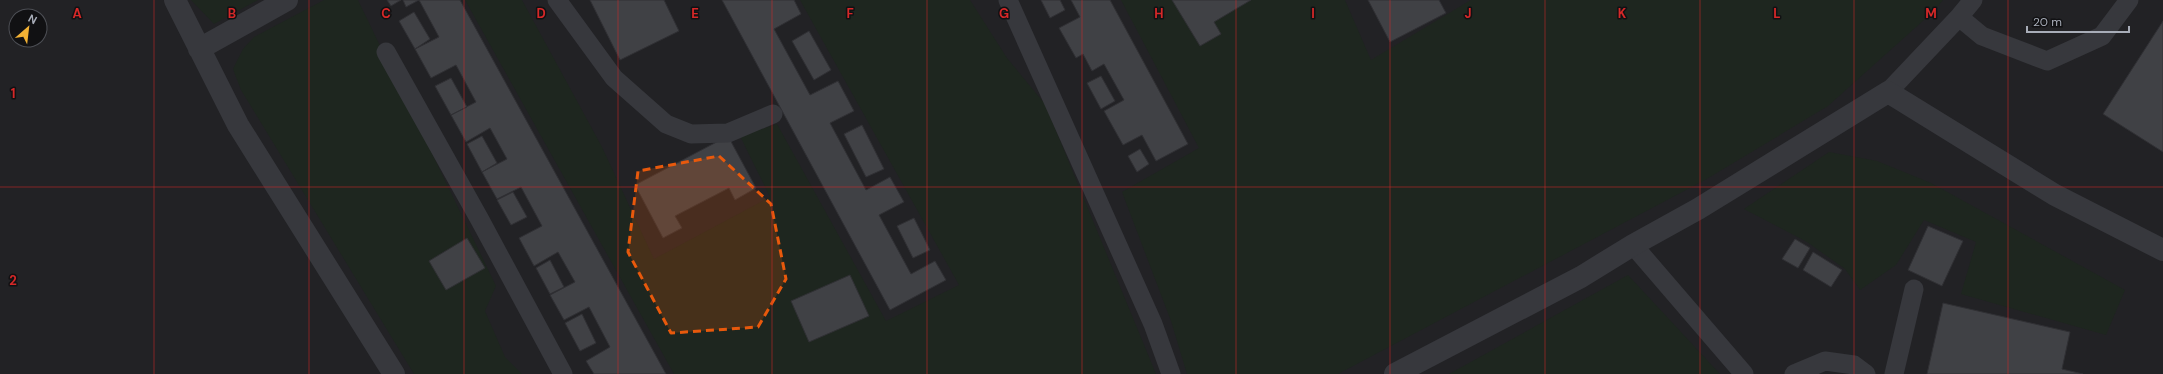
<svg xmlns="http://www.w3.org/2000/svg" width="2163" height="374" font-family="'DM Sans',sans-serif">
<style>
.built{fill:#222225;fill-rule:evenodd}
.green{fill:#1e261f}
.building{fill:#404145;stroke:#303034}
.lines{fill:none;stroke-linecap:round;stroke-linejoin:round}
.service{stroke:#37383d;stroke-width:19}
.minor{stroke:#37383d;stroke-width:22}
.marked{fill:#e8590c;fill-opacity:0.2;stroke:#e8590c;stroke-width:3;stroke-dasharray:8 5;stroke-linejoin:round}
.grid{fill:none;stroke:#d62828;stroke-width:1;stroke-opacity:0.55}
.grid-label{font-size:13px;text-anchor:middle;font-weight:bold;fill:#d62828;stroke:#111113;stroke-width:3;stroke-linejoin:round;paint-order:stroke}
</style>
<rect width="100%" height="100%" fill="#161618"/>
<path class="built" d="M0,0h2163v374h-2163zM16,16h24v24h-24z"/>
<path class="green" d="M191,0h67l-44,24z
M324,0h34l138,286 -11,25 20,46 17,17h-108l-173,-284 -8,-21 10,-20 11,-12z
M465,0h57l80,147 52,112 116,-62 -30,-61 37,-12 109,197 73,-36 -159,-285h170l37,58 38,46 111,270h-482z
M1121,0h224l26,60 100,-60h472l-9,11 -106,95 -123,74 -367,194h-151l-16,-53 -49,-129 77,-44z
M1829,152l48,9 54,22 194,107 -19,45 -145,-41 15,-52 -52,-22 -28,45 -36,25 -15,-21 -38,-27 -63,-33z
M1628,275l92,99h-271z"/>
<path class="building" d="M387,0h14l-10,6z
M403,0h16l-13,7z
M419,0h41l206,374h-72l-8,-13 24,-14 -21,-40 -25,13 -14,-25 25,-13 -17,-30 -24,14 -15,-28 23,-12 -21,-39 -24,12 -15,-27 25,-13 -17,-31 -24,14 -15,-27 25,-13 -20,-37 -25,13 -16,-29 24,-12z
M590,0h74l15,31 -59,29z
M722,0h72l7,14 -27,15 36,66 28,-14 16,30 -24,12 36,67 24,-13 14,25 -25,13 32,59 24,-13 11,19 -56,30z
M1041,0h19l5,10 -15,8z
M1071,0h39l78,144 -32,17 -14,-26 -19,10 -19,-34 20,-11 -20,-36 -12,7 -9,-17 -7,4 -17,-30 21,-11z
M1172,0h79l-37,22 7,12 -21,12z
M1368,0h71l7,13 -56,29z
M414,12l16,27 -15,10 -16,-28z
M2163,21v131l-60,-38z
M809,31l22,39 -17,10 -22,-39z
M1101,76l14,25 -14,8 -14,-26z
M451,78l16,29 -16,8 -16,-29z
M862,125l22,44 -18,8 -22,-43z
M482,136l15,27 -15,9 -15,-28z
M728,136l28,52 -21,12 -6,-12 -54,28 7,12 -19,10 -28,-53z
M1140,149l9,15 -12,8 -9,-16z
M513,192l14,25 -16,8 -14,-25z
M914,218l16,32 -17,8 -16,-32z
M1928,226l35,15 -21,45 -34,-16z
M467,238l18,30 -39,22 -17,-29z
M1795,239l15,9 -12,20 -16,-9z
M1813,252l29,18 -11,17 -28,-17z
M550,260l14,27 -14,7 -14,-26z
M850,275l19,41 -60,26 -18,-41z
M1943,303l127,29 -8,37 21,5h-156z
M582,314l14,29 -16,8 -15,-28z"/>
<g class="lines">
<path class="service" d="M557,0l57,78 52,46 25,10 37,-1 45,-19
M1008,0l145,324 18,50
M1959,17l23,19 65,25 55,-25 27,-36
M386,52l94,168 83,154
M1888,92l71,-75 14,-17
M1633,245l111,129
M1794,374l31,-13 29,4 12,9
M1894,374l20,-85"/>
<path class="minor" d="M175,0l63,125 156,249
M199,49l88,-49
M1395,374l186,-97 52,-32 65,-36 190,-117 167,103 108,55"/>
</g>
<path class="marked" d="M719,156l52,48 15,75 -28,48 -87,6 -43,-81 10,-81z"/>
<path class="grid" d="M154,0v374M309,0v374M464,0v374M618,0v374M772,0v374M927,0v374M1082,0v374M1236,0v374M1390,0v374M1545,0v374M1700,0v374M1854,0v374M2008,0v374M0,187h2163"/>
<g class="grid-label">
<text x="77" y="18">A</text>
<text x="232" y="18">B</text>
<text x="386" y="18">C</text>
<text x="541" y="18">D</text>
<text x="695" y="18">E</text>
<text x="850" y="18">F</text>
<text x="1004" y="18">G</text>
<text x="1159" y="18">H</text>
<text x="1313" y="18">I</text>
<text x="1468" y="18">J</text>
<text x="1622" y="18">K</text>
<text x="1777" y="18">L</text>
<text x="1931" y="18">M</text>
<text x="13" y="98">1</text>
<text x="13" y="285">2</text>
</g>
<g transform="translate(28 28) rotate(28)"><circle r="19" fill="#111113" stroke="#4d4f55"/>
<path d="M0-3L7 15L0 10L-7 15Z" fill="#f2b134"/>
<text y="-6" font-size="11" font-weight="bold" text-anchor="middle" fill="#a8adb8">N</text>
</g>
<path d="M2027 26v6h102v-6" fill="none" stroke="#a8adb8" stroke-width="2"/>
<text x="2033" y="26" font-size="12" fill="#a8adb8" stroke="#111113" stroke-width="3" paint-order="stroke">20 m</text>
</svg>
